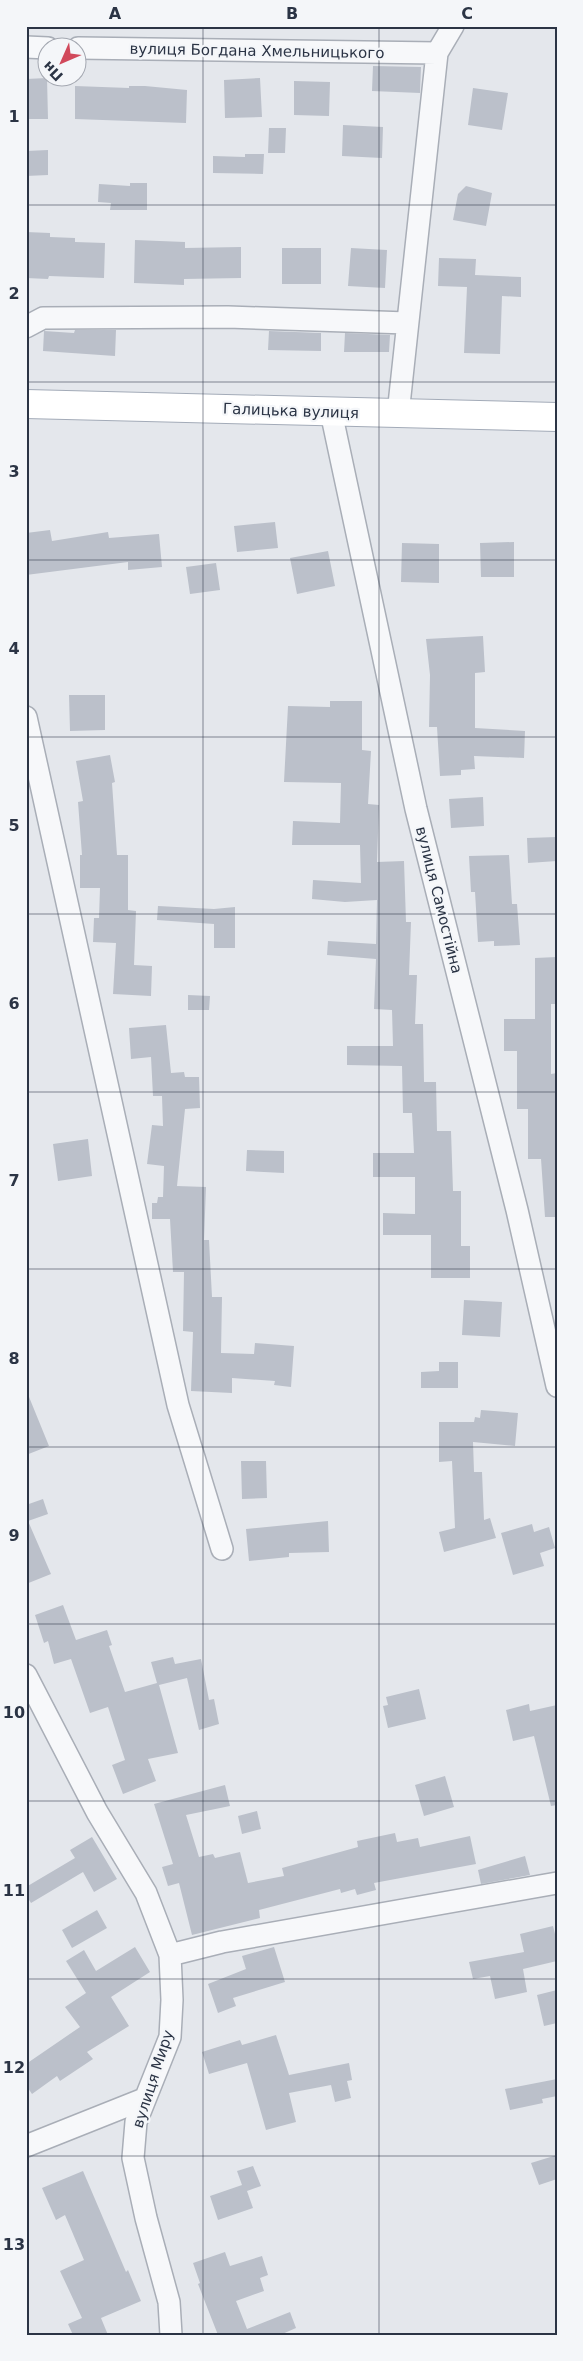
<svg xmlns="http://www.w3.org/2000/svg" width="583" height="2361" font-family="'DejaVu Sans',sans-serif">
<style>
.building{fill:#bbc0ca}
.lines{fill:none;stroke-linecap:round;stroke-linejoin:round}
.minor-casing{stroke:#a9aeb7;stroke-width:24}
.major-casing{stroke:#a3abb8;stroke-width:30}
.minor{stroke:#f7f8fa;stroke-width:21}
.major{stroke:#fff;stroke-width:28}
.grid{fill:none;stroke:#2b3445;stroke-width:1;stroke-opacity:0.55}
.labels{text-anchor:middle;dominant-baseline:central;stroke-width:4.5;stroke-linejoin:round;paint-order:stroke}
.street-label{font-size:15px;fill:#2b3445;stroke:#f4f6f9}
.neatline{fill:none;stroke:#2b3445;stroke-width:2}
.grid-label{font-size:16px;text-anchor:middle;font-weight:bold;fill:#2b3445}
</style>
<rect width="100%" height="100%" fill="#e4e7ec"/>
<path class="building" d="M373,66l48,1 -1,26 -48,-2z
M47,78l1,41h-22v-40z
M260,78l2,39 -37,1 -1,-38z
M294,81l36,1 -1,34 -35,-1z
M75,86l54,2v-2h16l42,4 -1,33 -111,-4z
M473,88l35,5 -6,37 -34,-5z
M343,125l40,2 -1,31 -40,-2z
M269,128h17l-1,25h-17z
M48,150v25l-22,1v-25z
M245,154h19l-1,20 -50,-1v-17l32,1z
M130,183h17v27h-37l1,-7 -13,-1 1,-18 31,2z
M466,186l26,7 -6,33 -33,-6 5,-26z
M26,232l24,1v4l25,1v4l30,1 -1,35 -55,-2 -1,3 -22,-1z
M135,240l50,2v6l56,-1v31l-57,1v6l-50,-2z
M282,248h39v36h-39z
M351,248l36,2 -2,38 -37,-2z
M439,258l37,1 -1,16 46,2v20l-19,-1 -2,58 -36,-1 3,-66 -29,-1z
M75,330h41l-1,26 -72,-5 1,-20 30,2z
M269,331l52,2v18l-53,-1z
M345,333l45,2 -1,17h-45z
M275,522l3,26 -41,4 -3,-26z
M50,530l2,11 56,-9 1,6 50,-4 3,33 -34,3v-8l-102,13v-42z
M514,542v35h-33l-1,-34z
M402,543l37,1v39l-38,-1z
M328,551l7,35 -38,8 -7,-36z
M216,563l4,27 -30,4 -4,-27z
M483,636l2,36 -10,1v55l50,3 -1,27 -50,-2 1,13 -14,1v5l-21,1 -3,-49h-8l1,-52 -4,-36z
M69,695h36v35l-35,1z
M330,701h32v49l9,1 -3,53 11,1 -2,57 27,-1 2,61h5l-2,53h8l-2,49h8l1,58h12l1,49h14l2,60h8v55h9v32h-39v-43h-48v-22l32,1v-37h-42v-24h41l-2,-40h-9l-1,-47 -55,-1v-19h46l-1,-36 -18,-1 2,-50 -49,-4 1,-14 48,3 1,-44 -32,2 -33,-3 1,-19 48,3 -1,-38h-68l1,-24 47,2 1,-40 -57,-1 4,-76 42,1z
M110,755l5,27 -3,1 5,72h11v55l8,1 -2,54 18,1 -1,30 -38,-2 3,-51 -23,-1 1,-24h5l1,-30h-20v-33h2l-4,-53 5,-1 -7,-40z
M483,797l1,29 -33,2 -2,-29z
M557,837v24l-29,2 -1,-25z
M509,855l3,49h5l3,41 -26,1v-5l-16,1 -3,-50h-4l-2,-36z
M158,906l56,3 21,-2v41h-21v-24l-57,-4z
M557,957v47h-6v70l6,-1v144h-12l-4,-58h-13v-50h-11v-58h-13v-32h31v-61z
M188,995l22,1 -1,14h-21z
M166,1025l5,48 13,-1 1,5h14l1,31 -15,1 -8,77 29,1 -2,53h5l3,57h10l-1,56 33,1 1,-11 39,3 -3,41 -17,-2 1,-4 -43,-3v15l-41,-2 2,-59 -10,-1 1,-59h-11l-3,-53h-18v-16h5l1,-6h5l1,-31 -17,-2 5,-39 11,1 -1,-30h-9l-2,-39 -20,2 -2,-31z
M88,1139l4,37 -34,5 -5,-37z
M247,1150l37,1v22l-38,-2z
M464,1300l38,2 -2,35 -38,-2z
M439,1362h19v26h-37v-16l18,-1z
M27,1392l22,54 -23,9v-62z
M481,1410l37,3 -3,33 -42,-4 1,30h8l2,48 6,-2 6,20 -52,14 -5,-20 16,-4 -3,-67 -13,1v-40h35l1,-5 5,1z
M241,1461h25l1,37 -25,1z
M43,1499l5,15 -20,7 23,53 -25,10v-79z
M328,1521l1,31 -40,1v4l-40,4 -3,-32z
M532,1524l2,8 15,-5 6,21 -15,5 4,13 -31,9 -12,-42z
M63,1605l13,35 31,-10 5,15 -3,1 16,46 32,-9 -6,-21 22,-5 2,7 26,-5 8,41 5,-1 5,25 -20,6 -12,-52 -28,7 19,68 -30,6 8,22 -33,13 -11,-29 13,-5 -17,-53 -18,6 -19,-54 -17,5 -6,-23 -4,2 -9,-28z
M419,1689l7,30 -38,9 -5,-22 5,-1 -2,-8z
M529,1704l1,7 27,-6v100l-6,1 -17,-70 -21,5 -7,-31z
M445,1776l9,31 -30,9 -9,-31z
M225,1785l5,21 -44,9 13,42 14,-3 2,4 25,-6 8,31 36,-7 -2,-8 76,-21 -1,-6 38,-8 2,9 21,-4 2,9 50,-11 6,28 -102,19 2,7 -19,5 -2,-6 -14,4 -1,-4 -81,21 1,8 -68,17 -13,-52 -11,3 -6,-19 11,-3 -19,-60z
M257,1811l4,18 -19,5 -4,-18z
M92,1837l25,42 -23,13 -11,-20 -52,31 -5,-8v-8l49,-29 -5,-8z
M525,1856l5,19 -49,9 -3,-14z
M97,1910l10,18 -35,20 -10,-18z
M553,1926l4,16v19l-34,8 4,23 -32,7 -5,-23 -17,3 -4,-17 55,-10 -4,-18z
M135,1947l15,25 -39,25 18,29 -42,26 6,7 -33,22 -3,-5 -25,18 -6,-9v-21l54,-37 -15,-20 21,-14 -20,-32 18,-11 12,21z
M274,1947l11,35 -52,16 3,8 -18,7 -10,-29 38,-15 -4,-13z
M557,1990v33l-13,3 -7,-31z
M276,2035l13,40 60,-12 3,17 -5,1 4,17 -16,4 -4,-17 -42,8 7,29 -30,8 -19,-67 -38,11 -7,-22 38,-12 2,5z
M557,2079v17l-15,3 1,4 -33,7 -5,-21z
M557,2155v24l-18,6 -8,-22z
M253,2166l8,20 -14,5 6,17 -35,12 -8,-24 32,-11 -5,-14z
M83,2171l43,101 2,-2 13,31 -40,17 7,17h-35l-5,-11 14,-6 -22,-47 24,-11 -19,-45 -9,5 -14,-32z
M225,2252l5,14 32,-10 6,19 -8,3 4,13 -28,10 11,28 43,-17 6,16 -16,7h-62l-20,-51 2,-1 -7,-20z"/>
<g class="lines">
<g class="minor-casing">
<path id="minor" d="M26,47l22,1
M78,48l359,5
M26,327l17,-9 185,-1 179,6
M331,412l85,397 101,401 40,176
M398,414l39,-361 16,-27
M26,717l152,688 44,144
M26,1675l71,137 49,81 24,62 2,45 -2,37 -34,85 -3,36 13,60 23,84 2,33
M170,1955l52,-13 335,-59
M26,2146l118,-47"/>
</g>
<g class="major-casing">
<path id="major" d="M26,404l531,13"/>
</g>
<use href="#minor" class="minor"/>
<use href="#major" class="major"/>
</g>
<path class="grid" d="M203,26v2309M379,26v2309M26,205h531M26,382h531M26,560h531M26,737h531M26,914h531M26,1092h531M26,1269h531M26,1447h531M26,1624h531M26,1801h531M26,1979h531M26,2156h531"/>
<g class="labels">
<g class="street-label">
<text transform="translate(257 51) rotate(1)">вулиця Богдана Хмельницького</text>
<text transform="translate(291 411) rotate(2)">Галицька вулиця</text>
<text transform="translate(439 900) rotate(76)">вулиця Самостійна</text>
<text transform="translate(153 2079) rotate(-72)">вулиця Миру</text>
</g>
</g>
<rect width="583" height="2361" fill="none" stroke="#f4f6f9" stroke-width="55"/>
<g transform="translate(62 62) rotate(225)"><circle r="24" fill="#f4f6f9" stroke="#a4a8b1"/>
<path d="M0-4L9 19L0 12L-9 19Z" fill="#d1495b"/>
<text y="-8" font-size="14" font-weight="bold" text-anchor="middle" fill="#2b3445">Пн</text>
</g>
<rect x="28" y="28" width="528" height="2306" class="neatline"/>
<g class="grid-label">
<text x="115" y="19">A</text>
<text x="292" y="19">B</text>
<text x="467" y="19">C</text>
<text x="14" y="122">1</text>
<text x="14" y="299">2</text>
<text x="14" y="477">3</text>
<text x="14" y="654">4</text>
<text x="14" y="831">5</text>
<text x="14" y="1009">6</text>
<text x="14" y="1186">7</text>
<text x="14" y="1364">8</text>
<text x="14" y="1541">9</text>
<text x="14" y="1718">10</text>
<text x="14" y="1896">11</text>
<text x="14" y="2073">12</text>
<text x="14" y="2250">13</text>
</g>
</svg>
